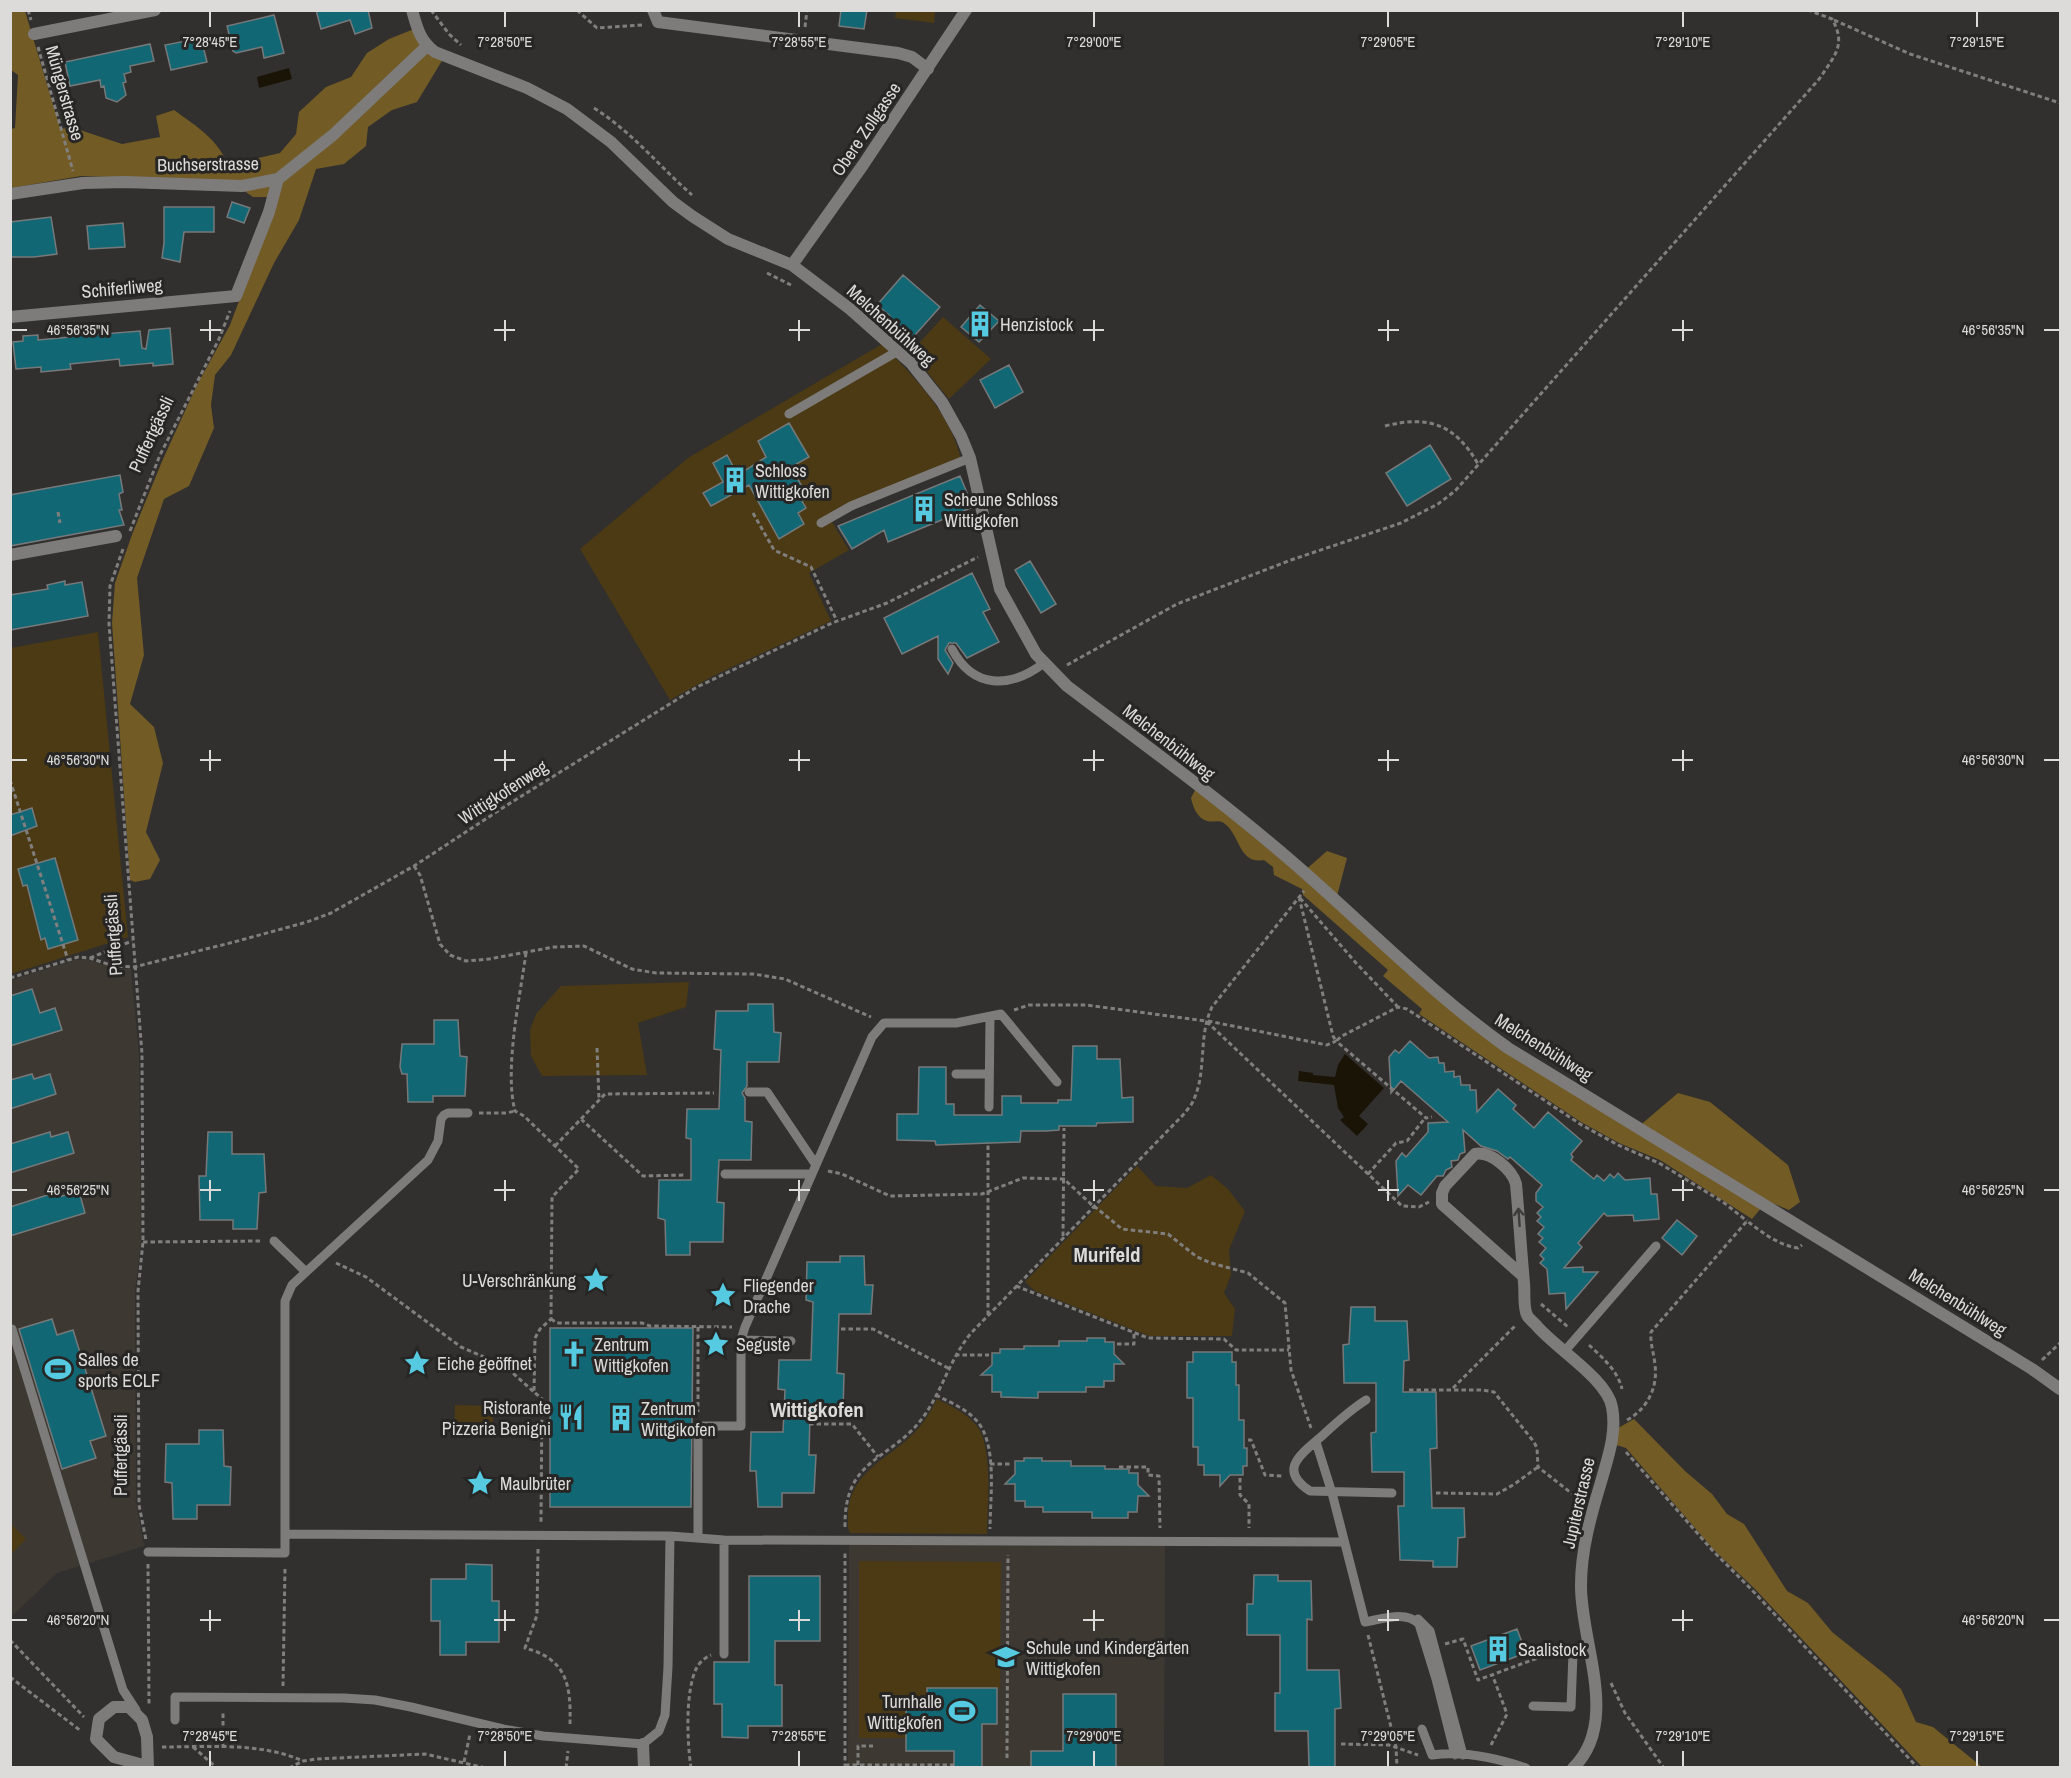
<svg xmlns="http://www.w3.org/2000/svg" width="2071" height="1778" font-family="'Archivo Narrow',sans-serif">
<style>
.built{fill:#3d3932}
.green{fill:#4b3a14}
.forest{fill:#725b25}
.water{fill:#1a1407}
.building{fill:#126775;stroke:#76797a;stroke-width:1.5}
.lines{fill:none;stroke-linecap:round;stroke-linejoin:round}
.path{stroke:#807f7d;stroke-width:3;stroke-dasharray:4.5 3;stroke-linecap:butt}
.lane{stroke:#7d7c7b;stroke-width:9}
.street{stroke:#7d7c7b;stroke-width:12}
.oneway{stroke:#3c3c3a}
.ticks{fill:none;stroke:#dcdbd9;stroke-width:2}
.labels{text-anchor:middle;dominant-baseline:central;stroke-width:6;stroke-linejoin:round;paint-order:stroke}
.street-label{font-size:18px;fill:#dcdbd9;stroke:#272624}
.poi-label{font-size:18px;fill:#dcdbd9;stroke:#272624;text-anchor:start}
.quarter-label{font-size:21px;font-weight:bold;fill:#dcdbd8;stroke:#272624}
.ticks-label{font-size:15px;text-anchor:middle;fill:#dcdbd9;stroke:#272624;stroke-width:6;stroke-linejoin:round;paint-order:stroke}
</style>
<rect width="100%" height="100%" fill="#31302e"/>
<path class="built" d="M86,959l30,10h15l8,86 2,187 -6,49 1,211 8,44 -87,27 -46,44v-637l63,-20z
M849,1544l316,2 -1,221 -316,1z"/>
<path class="green" d="M896,11h39l-1,12 -39,-5z
M943,317l48,42 -42,40 -38,-47z
M882,344c33,34 68,69 79,115l-132,58 20,33 -40,23 22,48 -118,55 -43,24 -90,-151 108,-91z
M98,632l30,305 -117,37v-326z
M689,982l-3,25 -48,16 9,52 -105,1 -11,-20 -1,-26 6,-16 25,-28z
M1137,1166l19,20 31,2 24,-13 17,14 17,22 -16,39 2,25 -7,18 11,16 -3,27h-83l-114,-45 -10,-9z
M937,1399c14,7 29,14 39,26 18,21 11,82 11,109l-137,-1c-3,-6 -2,-15 -2,-23 5,-38 37,-50 62,-73 12,-11 20,-24 27,-38z
M455,1405l38,1v26h-39z
M11,1524l15,15 -15,15z
M859,1561l142,1 -1,126h-3v36l-70,-1v-25h-21v40h-47z"/>
<path class="forest" d="M10,11h15l35,117 20,2 42,14 38,-7 -4,-21 18,-6c23,17 43,28 54,55l52,-12 16,-19 3,-22 27,-25 25,-10 16,-24 22,-14 25,-10 29,30 -26,43 -25,8 -24,17 -2,19 -22,18 -28,5 -17,51 -25,43 -43,92 -16,20 -4,30 3,23 -25,58 -25,13 -27,79 7,77 -14,49 24,23 9,36 -17,69 14,28 -10,19 -15,3 -5,-2 -18,-257 3,-40 18,-51 30,-73 33,-72 34,-62 48,-128h-25l-23,-16 -149,-5 -70,12v-59l4,-1 3,-53 -7,-5z
M1196,788l106,85 25,-22 20,7 -10,38 144,135 156,97 41,-35 32,9 78,63 12,37 -11,8 -22,-9 -15,18 -92,-59 -41,-17 -38,-21 -162,-108 3,-5 -39,-33 5,-6 -85,-75 -1,-6 -28,-14 -1,-8 -9,-7c-25,5 -24,-25 -39,-36 -6,-5 -12,-1 -18,-3 -10,-3 -14,-14 -16,-23z
M1634,1419l51,52 27,23 15,20 17,10 43,67 21,12 24,29 54,43 15,14 15,33 17,5 49,40h-60l-168,-179 -40,-38 -88,-102 -13,-4 5,-16z"/>
<path class="water" d="M289,68l3,11 -33,9 -2,-11z
M1345,1054l39,34 -25,28 9,8 -11,12 -17,-16 4,-3 -6,-9 -4,-23 -36,-4 1,-10 14,2v2l22,2 3,-12z"/>
<path class="building" d="M316,10h52l4,18 -17,6 -5,-14 -29,9z
M841,10h26l-3,19 -25,-3z
M274,15l10,38 -20,5 -2,-11 -26,6 -3,-2 -6,-25z
M201,38l6,24 -36,8 -6,-25z
M150,44l4,17 -24,5 1,6 -7,2 2,8 -3,1 3,12 -9,7 -11,-4 -2,-12 -3,1 -1,-7 -30,6 -5,-24z
M232,202l18,6 -6,15 -17,-6z
M164,207h50v25h-30l-4,30 -18,-4 2,-15z
M51,217l6,37 -23,3h-24v-35z
M123,223l2,24 -36,2 -2,-23z
M903,275l37,32 -34,38 -24,-20 8,-9 -13,-11z
M980,305l19,16 -20,21 -18,-15z
M170,328l3,36 -20,2v-3l-33,3 -1,-7 -49,5 1,5 -30,3v-5l-25,2 -3,-27 10,-1v-5l15,-1v5l32,-3v-5l20,-2 1,5 49,-4 2,17 4,1 3,-19z
M1009,365l14,27 -28,16 -15,-28z
M789,423l20,34 -18,10 17,30 -6,4 4,7 -8,5 6,11 -25,15 -30,-54 -38,21 -8,-13 20,-11 -10,-19 14,-8 11,20 28,-18 -8,-16z
M1430,445l21,34 -44,27 -21,-33z
M120,475l3,17 -4,2 3,16h-3l5,15 -114,21v-51z
M960,476l13,31 -12,5 -73,30 -4,-12 -32,19 -14,-23z
M1030,561l26,43 -15,9 -26,-43z
M972,573l18,36 -7,3 16,30 -32,16 -11,-15h-7l-4,7 8,13 -5,11 -10,-15v-23l-36,18 -18,-36z
M65,581v4l17,-3 6,34 -78,14v-35l38,-6 -1,-4z
M32,808l5,18 -27,10v-21z
M55,858l23,82 -30,9 -3,-11 -4,2 -14,-55 -4,1 -5,-17z
M32,989l8,24 15,-5 7,22 -52,16v-50z
M748,1004h25l1,28 7,1 -2,29h-32v24l-5,7 3,5v23l7,1 -1,38h-32l-2,42 7,1 -1,39h-33v13h-24l-1,-35 -7,-2 1,-38h32v-41l-5,-1 1,-29h32l2,-59 -7,-1 2,-38h32z
M434,1020h24l2,36 7,1 -2,39h-32v6h-25l-1,-28h-5l-2,-7 2,-23h32z
M1410,1041l19,17 9,-1 1,6h5l1,9 9,-1v6l6,-1 1,9h9v5h6l1,22 21,-23 18,16 -3,4 21,19 14,-16 34,29 -11,13 2,3 -2,3 23,19 3,-4 7,6 6,-7 4,4 4,-5 7,7 25,-2 1,16h6l2,25 -25,2 -1,-6 -26,1 -3,-3 -26,30 4,4 -18,21 19,-1v5h15l-32,37 -1,-16 -16,1 -2,-25 -7,-6 4,-4 -4,-4 6,-7 -7,-6 4,-4 -5,-4 6,-7 -7,-6 4,-4 -4,-4 6,-6 -7,-6v-8l6,-8 -32,-28 -2,2 -11,-8 -16,-5 -18,-16 2,22 -5,2 -2,6 -7,1 1,6 -6,3 -3,6h-6l-16,19 -13,-10 -10,11 -2,-35 6,-8 4,4 22,-25v-9l20,-1 -47,-41 -10,12 -2,-36 6,-7 4,3z
M1073,1046h24v13h23l2,39 11,-1v25l-36,1 -1,3h-37v4l-13,1h-25l-1,11 -84,3 -1,-4 -38,-1v-26h21l1,-47h27v37h8v11h48v-19h19v7h37v-3h13z
M32,1074l2,5 16,-5 6,20 -46,15v-29z
M50,1132l1,5 17,-5 6,21 -64,20v-29z
M208,1132h24v22h32l2,38 -7,1 -2,36h-24v-9h-33l-1,-44h7z
M60,1191l2,5 17,-5 6,22 -75,23v-29z
M1677,1220l20,16 -15,19 -20,-17z
M840,1256h24l1,29h8l-2,29h-32l-2,59 7,1 -1,38h-33l-1,43h7l-2,38h-32v14h-24l-2,-36h-6l1,-39h32l2,-42 -7,-1 1,-29h32l2,-58 -7,-2 1,-38h33z
M1351,1307h24v14h32l2,39 -5,1 -1,31h33l1,56 -7,1 2,59h32l1,29 -7,1 -1,29h-24v-6l-33,-1 -2,-54h6v-34h-32l-1,-39 5,-1v-49h-32l-1,-38 6,-1z
M52,1319l5,16 16,-5 33,106 -16,5 6,17 -34,11 -43,-140z
M550,1328h143l-2,179h-141z
M1087,1338h18v4h9v12l10,10h-10v17h-10v6h-18v5h-48v6l-37,-1v-5h-9v-17h-11l11,-10v-12h8v-4h24v-3h35v-5h28z
M1193,1352h39v10h4v23h3v35h5v28h3v18h-4v9h-13l-10,11v-11h-16v-10h-6v-18h-5v-49h-6v-36h6z
M199,1430h24l1,36 7,1 -1,38h-33v14h-24l-1,-36 -7,-1 1,-38h33z
M1024,1458h18v3h29v5h34v3h24v4h9v12l11,11h-11l-1,16h-9v6h-36v-6h-49v-5h-18v-6h-10v-17h-10l10,-10v-13h9z
M466,1564l26,1v36h7v41h-33v13h-26v-34h-9v-42h35z
M1254,1575h24v6h33l1,39 -5,-1v51h32l2,38 -6,1v58h-26l-1,-36h-33v-38h5v-58h-33v-31h6z
M749,1576h71v65h-45v44h7v41h-34v12l-26,-1v-33h-8v-42h35z
M1517,1629l9,24 -46,17 -9,-24z
M927,1688h70v36h-15v43h-28v-16h-48v-53h21z
M1063,1694h53v73h-85v-16h32z"/>
<g class="lines">
<path class="path" d="M28,10l3,10
M431,10l18,24 12,11
M577,10l20,18 46,-3
M1834,20l76,34 150,49
M805,27l2,-17
M38,47l35,124
M594,108c38,24 65,58 98,87
M767,273l24,12
M1385,426c43,-11 70,-2 93,38
M58,512l2,11
M753,513l21,37 37,17 26,54
M130,531l30,-76 59,-116 11,-28
M123,549l-13,37 -1,38 33,430 1,188 -5,49 1,214 7,35
M1067,665l110,-61 114,-44 110,-37 37,-19 17,-13 365,-413c14,-22 27,-33 12,-59l-24,-9
M10,780l58,180
M414,866l6,9 20,69 10,11 16,6 23,-2 65,-12 30,-1 48,23 24,4 97,1 32,5 86,38
M1299,897l34,139 3,5 6,-5 56,-29 9,2 173,115 38,21 41,18 64,39 24,19
M1300,898l56,65 42,44
M526,953c-6,44 -22,116 -11,158l9,5 55,53 -27,28 -1,122 -11,10 -5,9 -1,54 8,7 -1,123
M90,958l42,-17
M10,978l68,-21 12,1 23,8 21,1 100,-25 73,-20 24,-9 83,-47 90,-59 193,-120 135,-64 55,-20 91,-46
M1014,1010l15,-5h57l120,16 196,185 17,1 10,-5
M1208,1021l119,24 9,-4 90,77 6,-1
M597,1048l2,51
M479,1113h27l9,-2
M581,1119l62,57 42,-1
M555,1146l50,-52 109,-1
M828,1171l14,3 48,22 92,-2 41,-16 41,1 29,27
M1368,1174l28,-31 11,-2 18,-23
M1094,1206l28,23 46,5 29,23 14,6 37,10 37,30 6,67 20,58
M1063,1236l1,-108
M143,1242l119,-1
M336,1263l30,14 95,70 44,19 29,26
M1016,1286l132,52 76,1 12,11h53
M1541,1304l27,23
M988,1315v-173
M551,1319l6,4h85l8,3 82,1
M698,1327v85
M841,1329h32l75,39
M1117,1344h17v-11
M1589,1345c13,12 29,26 33,44
M955,1355h34
M2042,1360l18,-17
M1453,1388l63,-63
M1409,1390h74l11,2 40,50 3,6 1,19 42,33
M936,1395c13,7 29,13 40,25 22,23 14,78 14,109
M1627,1420c20,-11 31,-32 28,-55 -1,-12 -5,-21 -4,-33l96,-111c16,12 31,24 51,27l4,-3
M809,1424h43l26,33
M1248,1440h3l14,35 17,1
M1626,1452l87,99 39,39 166,178
M990,1464h21
M1119,1467h29v8l11,1 1,52
M1240,1478v17l9,9v24
M1436,1493l61,1 16,-9 25,-18
M845,1527c-1,-71 46,-65 79,-111 19,-27 26,-58 48,-84l211,-217c4,-5 9,-10 11,-16 13,-29 4,-63 18,-92l92,-116
M538,1549l-1,66 -12,33c42,11 46,37 45,76
M148,1564l1,141
M1368,1635l28,112 1,21
M10,1640l74,77
M1445,1644l18,-5 15,41 65,-24
M10,1677l71,54
M1611,1683l14,30 39,55
M283,1686l2,-119
M1341,1744l48,1 29,10
M1491,1745l16,-31 -15,-40
M162,1747c46,0 98,-5 141,14
M193,1747l24,21
M223,1748v-37
M1007,1758l1,-203
M464,1762l6,-28
M845,1765h109
M858,1765v-19h15
M289,1768l14,-7 13,-2 109,-5 61,14
M566,1768l2,-17
M691,1768c-4,-27 -6,-78 6,-101 3,-5 9,-10 14,-12
M845,1768v-216"/>
<path class="lane" d="M789,414l109,-63
M821,523l30,-17 119,-48
M952,649c21,40 58,40 92,14
M956,1074h33
M749,1092h18l49,73
M989,1107l1,-90
M725,1174h86
M274,1241l32,31 122,-112 10,-19 3,-22 3,-4 4,-2h20
M12,1329l111,361 13,20
M741,1340l50,1
M1564,1352l92,-106
M1366,1400c-16,10 -29,22 -43,35 -20,18 -47,34 -13,56l82,2
M1316,1442l16,51 33,129c17,-3 41,-12 54,2l17,55 19,76
M285,1534v-233l7,-16 14,-13
M698,1538v-112h43v-86l4,-13 127,-290 12,-14h72l45,-9 56,68
M148,1552l137,1v-19l385,2 54,4 620,2
M1418,1619l12,12 33,124
M1554,1652l35,1
M724,1654v-114
M1533,1706l38,1 2,-54
M175,1720v-23l169,1 31,2 36,7 92,22 40,7 100,8 16,-13 6,-16 3,-48 2,-131
M1422,1729l10,26c30,-4 65,3 94,13"/>
<path class="street" d="M412,10c5,18 8,31 23,42l92,36 40,21 44,33 62,60 19,14 36,23 64,26 58,44 61,54 31,39 19,34 9,22 30,131 36,65 31,32c82,62 169,125 246,194 64,57 125,118 195,168l524,321 28,20
M653,10l5,12 240,31 14,4 16,12
M34,34l121,-24
M10,194l73,-11 42,-1 117,4 36,-7 55,-44 94,-89
M792,265l71,-100 103,-155
M10,317l226,-21 33,-84 9,-33
M10,555l106,-19
M1523,1276l-81,-72v-11l3,-7 30,-32c15,-3 37,15 41,30 3,33 5,66 8,99 1,9 -1,24 3,32 1,3 6,7 9,10 19,23 71,54 76,82 5,26 -4,50 -11,75 -10,33 -20,68 -20,103 -1,56 40,137 -8,183
M643,1744l1,24
M147,1766l-33,-9 -18,-18 3,-20 15,-12h15l13,13 5,17 1,31"/>
</g>
<defs><path id="oneway-shaft" d="M-6 0H5M1.5-3L5.5 0L1.5 3" fill="none" stroke-width="1.6" stroke-linecap="round" stroke-linejoin="round" transform="scale(1.5)"/></defs>
<use class="oneway" href="#oneway-shaft" transform="translate(1519 1217) rotate(-94)"/>
<path class="ticks" d="M210,12v15M505,12v15M799,12v15M1094,12v15M1388,12v15M1683,12v15M1977,12v15M210,320v21M505,320v21M799,320v21M1094,320v21M1388,320v21M1683,320v21M12,330h15M200,330h21M494,330h21M789,330h21M1083,330h21M1378,330h21M1672,330h21M2044,330h15M210,750v21M505,750v21M799,750v21M1094,750v21M1388,750v21M1683,750v21M12,760h15M200,760h21M494,760h21M789,760h21M1083,760h21M1378,760h21M1672,760h21M2044,760h15M210,1180v21M505,1180v21M799,1180v21M1094,1180v21M1388,1180v21M1683,1180v21M12,1190h15M200,1190h21M494,1190h21M789,1190h21M1083,1190h21M1378,1190h21M1672,1190h21M2044,1190h15M210,1610v21M505,1610v21M799,1610v21M1094,1610v21M1388,1610v21M1683,1610v21M12,1620h15M200,1620h21M494,1620h21M789,1620h21M1083,1620h21M1378,1620h21M1672,1620h21M2044,1620h15M210,1751v15M505,1751v15M799,1751v15M1094,1751v15M1388,1751v15M1683,1751v15M1977,1751v15"/>
<defs>
<g id="building-bare" transform="scale(2.07)"><path d="M-4-6H4V6H1V3H-1V6H-4ZM-2.5-4.3h1.7v1.8h-1.7ZM.8-4.3h1.7v1.8H.8ZM-2.5-1h1.7V.8h-1.7ZM.8-1h1.7V.8H.8Z" fill="#55cae0" stroke="#272624" stroke-width="2.5" paint-order="stroke"/></g>
<g id="sight-bare" transform="scale(2.07)"><path d="M0-6L1.8-2.2L6-1.7L2.9 1.2L3.7 5.4L0 3.3L-3.7 5.4L-2.9 1.2L-6-1.7L-1.8-2.2Z" fill="#55cae0" stroke="#272624" stroke-width="2.5" paint-order="stroke"/></g>
<g id="church-bare" transform="scale(2.07)"><path d="M-1.2-6h2.4v3.5h3.3v2.4h-3.3V6h-2.4V-.1h-3.3v-2.4h3.3Z" fill="#55cae0" stroke="#272624" stroke-width="2.5" paint-order="stroke"/></g>
<g id="stadium-bare" transform="scale(2.07)"><path d="M0-5a6.5 5 0 1 0 0 10a6.5 5 0 1 0 0-10ZM-3.5-1.8h7v3.6h-7Z" fill="#55cae0" stroke="#272624" stroke-width="2.5" paint-order="stroke"/></g>
<g id="restaurant-bare" transform="scale(2.07)"><path d="M-5-6h1v4h1v-4h1v4h1v-4h1v5L-1.5 .5V6h-2V.5L-5-1ZM5-6V6H3V1.5H1.5Q1.5-4 5-6Z" fill="#55cae0" stroke="#272624" stroke-width="2.5" paint-order="stroke"/></g>
<g id="school-bare" transform="scale(2.07)"><path d="M0-5L7-2L0 1L-7-2ZM-4 1L0 2.5L4 1V4Q0 6-4 4Z" fill="#55cae0" stroke="#272624" stroke-width="2.5" paint-order="stroke"/></g>
</defs>
<g fill-rule="evenodd">
<use href="#building-bare" x="980" y="324"/>
<use href="#building-bare" x="735" y="480"/>
<use href="#building-bare" x="924" y="509"/>
<use href="#sight-bare" x="596" y="1280"/>
<use href="#sight-bare" x="723" y="1295"/>
<use href="#sight-bare" x="716" y="1344"/>
<use href="#church-bare" x="574" y="1354"/>
<use href="#sight-bare" x="417" y="1363"/>
<use href="#stadium-bare" x="58" y="1369"/>
<use href="#restaurant-bare" x="571" y="1417"/>
<use href="#building-bare" x="621" y="1418"/>
<use href="#sight-bare" x="480" y="1483"/>
<use href="#building-bare" x="1498" y="1649"/>
<use href="#school-bare" x="1006" y="1657"/>
<use href="#stadium-bare" x="962" y="1711"/>
</g>
<g class="labels">
<g class="street-label">
<text transform="translate(65 93) rotate(74)">Müngerstrasse</text>
<text transform="translate(866 129) rotate(-56)">Obere Zollgasse</text>
<text transform="translate(208 164) rotate(-1)">Buchserstrasse</text>
<text transform="translate(122 288) rotate(-5)">Schiferliweg</text>
<text transform="translate(891 325) rotate(42)">Melchenbühlweg</text>
<text transform="translate(151 434) rotate(-65)">Puffertgässli</text>
<text transform="translate(1169 742) rotate(38)">Melchenbühlweg</text>
<text transform="translate(503 792) rotate(-33)">Wittigkofenweg</text>
<text transform="translate(113 935) rotate(-94)">Puffertgässli</text>
<text transform="translate(1544 1047) rotate(32)">Melchenbühlweg</text>
<text transform="translate(1958 1302) rotate(32)">Melchenbühlweg</text>
<text transform="translate(120 1455) rotate(-90)">Puffertgässli</text>
<text transform="translate(1578 1503) rotate(-77)">Jupiterstrasse</text>
</g>
<g class="poi-label">
<text x="1000" y="324">Henzistock</text>
<text x="755" y="470">Schloss<tspan x="755" dy="21">Wittigkofen</tspan></text>
<text x="944" y="499">Scheune Schloss<tspan x="944" dy="21">Wittigkofen</tspan></text>
<text x="576" y="1280" text-anchor="end">U-Verschränkung</text>
<text x="743" y="1285">Fliegender<tspan x="743" dy="21">Drache</tspan></text>
<text x="594" y="1344">Zentrum<tspan x="594" dy="21">Wittigkofen</tspan></text>
<text x="736" y="1344">Seguste</text>
<text x="78" y="1359">Salles de<tspan x="78" dy="21">sports ECLF</tspan></text>
<text x="437" y="1363">Eiche geöffnet</text>
<text x="551" y="1407" text-anchor="end">Ristorante<tspan x="551" dy="21">Pizzeria Benigni</tspan></text>
<text x="641" y="1408">Zentrum<tspan x="641" dy="21">Wittgikofen</tspan></text>
<text x="500" y="1483">Maulbrüter</text>
<text x="1026" y="1647">Schule und Kindergärten<tspan x="1026" dy="21">Wittigkofen</tspan></text>
<text x="1518" y="1649">Saalistock</text>
<text x="942" y="1701" text-anchor="end">Turnhalle<tspan x="942" dy="21">Wittigkofen</tspan></text>
</g>
<g class="quarter-label">
<text x="1107" y="1254">Murifeld</text>
<text x="817" y="1409">Wittigkofen</text>
</g>
</g>
<g class="ticks-label">
<text x="210" y="47">7°28'45"E</text>
<text x="505" y="47">7°28'50"E</text>
<text x="799" y="47">7°28'55"E</text>
<text x="1094" y="47">7°29'00"E</text>
<text x="1388" y="47">7°29'05"E</text>
<text x="1683" y="47">7°29'10"E</text>
<text x="1977" y="47">7°29'15"E</text>
<text x="78" y="335">46°56'35"N</text>
<text x="1993" y="335">46°56'35"N</text>
<text x="78" y="765">46°56'30"N</text>
<text x="1993" y="765">46°56'30"N</text>
<text x="78" y="1195">46°56'25"N</text>
<text x="1993" y="1195">46°56'25"N</text>
<text x="78" y="1625">46°56'20"N</text>
<text x="1993" y="1625">46°56'20"N</text>
<text x="210" y="1741">7°28'45"E</text>
<text x="505" y="1741">7°28'50"E</text>
<text x="799" y="1741">7°28'55"E</text>
<text x="1094" y="1741">7°29'00"E</text>
<text x="1388" y="1741">7°29'05"E</text>
<text x="1683" y="1741">7°29'10"E</text>
<text x="1977" y="1741">7°29'15"E</text>
</g>
<rect width="2071" height="1778" fill="none" stroke="#dcdbd9" stroke-width="24"/>
</svg>
